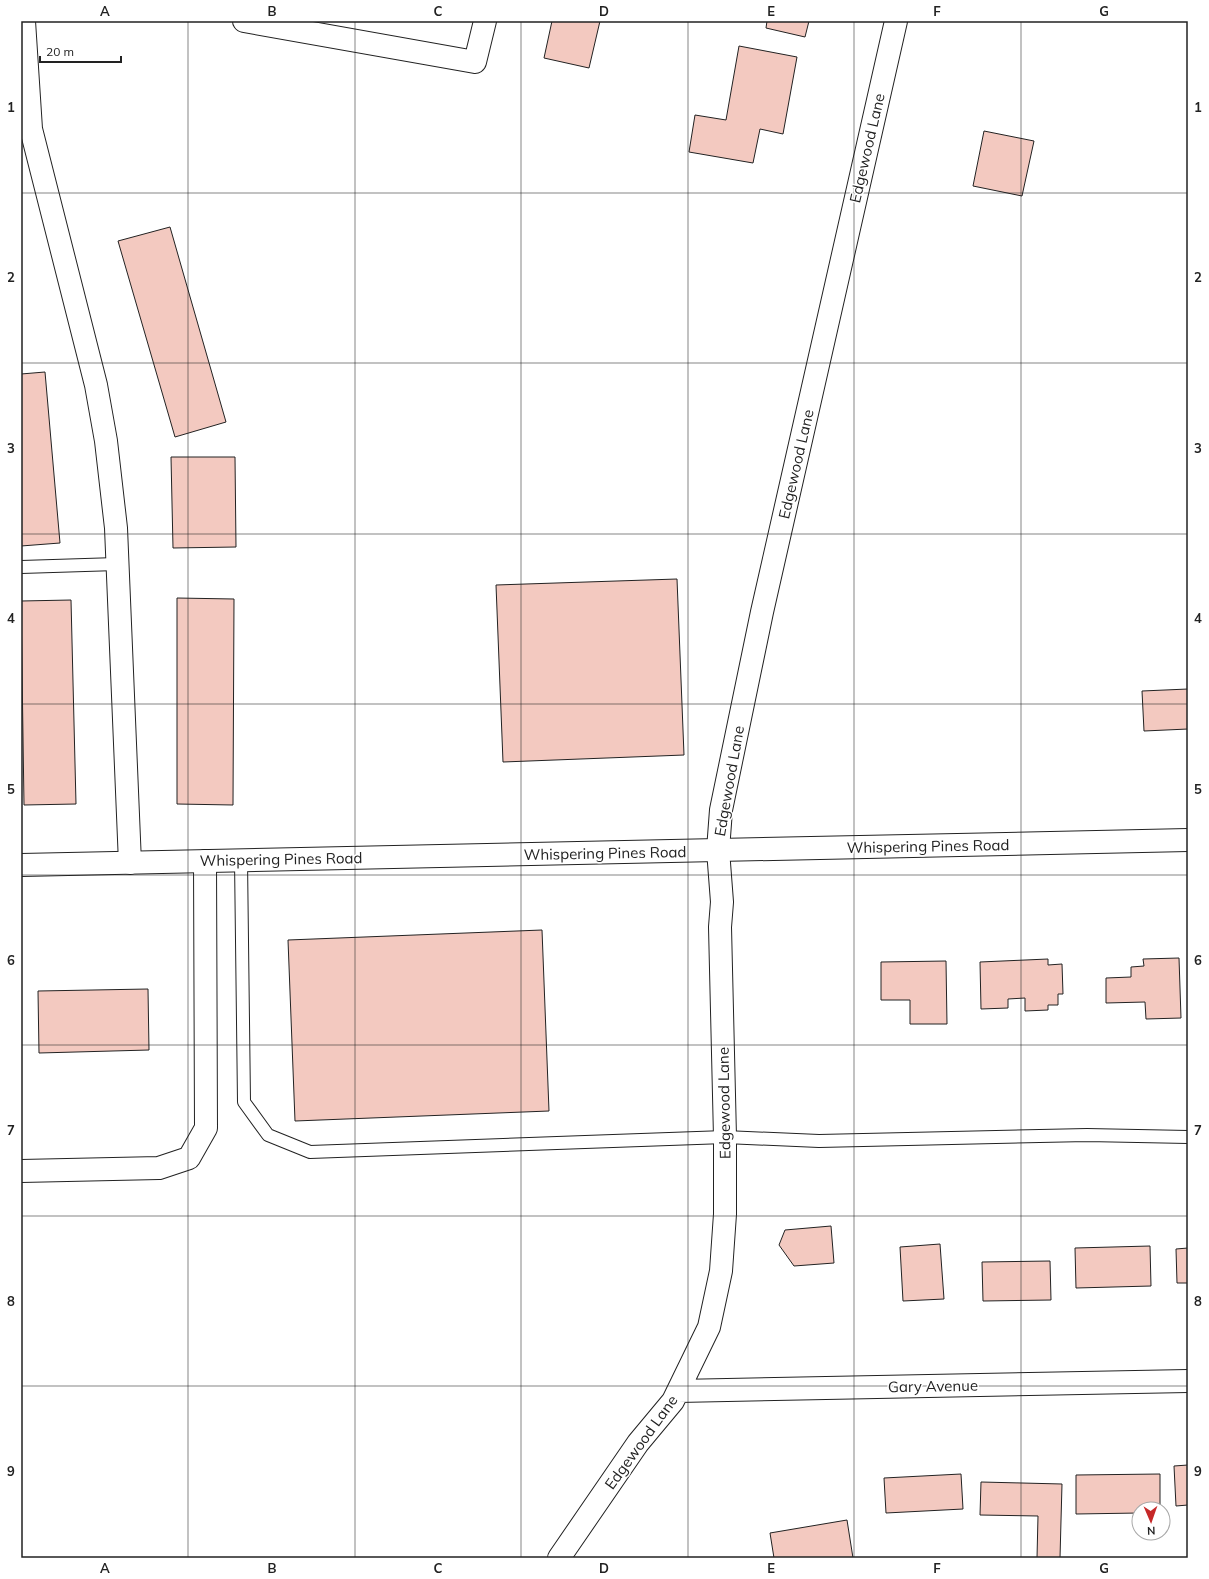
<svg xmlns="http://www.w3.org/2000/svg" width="1209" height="1579" font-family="Mulish,sans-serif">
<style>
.building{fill:#f3c9c0;stroke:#222}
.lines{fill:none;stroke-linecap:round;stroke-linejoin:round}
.lane-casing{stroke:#222;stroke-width:14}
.street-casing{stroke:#222;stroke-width:24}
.secondary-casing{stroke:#222;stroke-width:24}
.lane{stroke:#fff;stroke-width:12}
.street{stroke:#fff;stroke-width:22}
.secondary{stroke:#fff;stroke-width:22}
.grid{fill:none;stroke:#222;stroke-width:1;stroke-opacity:0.55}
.labels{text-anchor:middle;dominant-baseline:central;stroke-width:3;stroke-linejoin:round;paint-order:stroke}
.street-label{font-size:15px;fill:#222;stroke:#fff}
.neatline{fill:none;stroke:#222;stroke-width:1.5}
.grid-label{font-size:13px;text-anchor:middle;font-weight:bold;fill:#222}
</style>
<rect width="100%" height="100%" fill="#fff"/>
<path class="building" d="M552,21h48l-11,47 -45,-10z
M767,21h42l-4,16 -39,-9z
M739,46l58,11 -14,77 -23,-5 -7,34 -64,-11 6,-37 31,5z
M984,131l50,10 -12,55 -49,-10z
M170,227l56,195 -51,15 -57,-196z
M45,372l15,171 -39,3v-172z
M171,457h64l1,90 -63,1z
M677,579l7,176 -181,7 -7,-177z
M177,598l57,1 -1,206 -56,-1z
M71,600l5,204 -52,1 -3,-204z
M1188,689v40l-44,2 -2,-40z
M542,930l7,181 -254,10 -7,-181z
M1179,958l2,60 -35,1 -1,-17 -39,1v-25l25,-1v-10l13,-1 -1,-7z
M1048,959v6l14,-1 1,30h-5v11h-10v5l-23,1v-13l-17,1v9l-27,1 -1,-47z
M946,961l1,63h-37v-24h-29v-38z
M148,989l1,61 -110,3 -1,-62z
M831,1226l3,37 -40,3 -15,-21 6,-15z
M940,1244l4,55 -41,2 -3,-54z
M1150,1246l1,40 -75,2 -1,-40z
M1188,1248v35h-11l-1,-34z
M1050,1261l1,39 -68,1 -1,-39z
M1188,1465v40l-12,1 -2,-40z
M961,1474l2,35 -77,4 -2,-35z
M1160,1474v35h-21v4l-63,1v-39z
M981,1482l81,2 -2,74h-23l1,-42 -58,-1z
M847,1520l6,38h-79l-4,-25z"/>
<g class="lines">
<g class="lane-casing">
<path id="lane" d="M21,567l96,-3
M241,860l3,242 24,33 42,17 415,-15 94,4 268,-6 101,2"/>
</g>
<g class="street-casing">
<path id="street" d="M24,21l7,108 65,256 10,56 10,87 14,335
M244,21l231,41 10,-41
M21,1171l138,-3 30,-10 17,-30 -1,-267
M678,1391l510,-10
M559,1558l79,-115 35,-42 36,-74 12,-56 4,-57v-77l-5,-210 2,-25 -4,-52 3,-40 41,-198 134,-591"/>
</g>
<g class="secondary-casing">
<path id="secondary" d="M21,865l1167,-25"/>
</g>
<use href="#lane" class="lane"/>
<use href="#street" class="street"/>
<use href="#secondary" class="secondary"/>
</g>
<path class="grid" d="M188,21v1537M355,21v1537M521,21v1537M688,21v1537M854,21v1537M1021,21v1537M21,193h1167M21,363h1167M21,534h1167M21,704h1167M21,875h1167M21,1045h1167M21,1216h1167M21,1386h1167"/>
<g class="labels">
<g class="street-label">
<text transform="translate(867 148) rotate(-77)">Edgewood Lane</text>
<text transform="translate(796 464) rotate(-77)">Edgewood Lane</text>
<text transform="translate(729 781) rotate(-80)">Edgewood Lane</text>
<text transform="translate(928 846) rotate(-1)">Whispering Pines Road</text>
<text transform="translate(605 853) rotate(-1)">Whispering Pines Road</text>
<text transform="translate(281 859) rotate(-1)">Whispering Pines Road</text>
<text transform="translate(724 1103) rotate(-91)">Edgewood Lane</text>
<text transform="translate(933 1386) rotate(-1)">Gary Avenue</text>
<text transform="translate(641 1442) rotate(-54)">Edgewood Lane</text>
</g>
</g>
<rect width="1209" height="1579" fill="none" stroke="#ffffff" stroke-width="44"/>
<g transform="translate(1151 1521) rotate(178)"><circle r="19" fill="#ffffff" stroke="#a7a7a7"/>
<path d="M0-3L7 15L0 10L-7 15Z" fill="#c62828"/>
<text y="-6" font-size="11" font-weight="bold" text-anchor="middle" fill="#222222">N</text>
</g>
<path d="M40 56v6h81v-6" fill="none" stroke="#222222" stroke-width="2"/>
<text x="46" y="56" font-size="12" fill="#222222" stroke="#ffffff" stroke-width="3" paint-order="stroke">20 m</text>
<rect x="22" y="22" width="1165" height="1535" class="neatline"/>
<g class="grid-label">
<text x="105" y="16">A</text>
<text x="272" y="16">B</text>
<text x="438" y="16">C</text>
<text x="604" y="16">D</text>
<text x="771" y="16">E</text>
<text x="937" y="16">F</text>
<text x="1104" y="16">G</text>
<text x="11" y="112">1</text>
<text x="1198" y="112">1</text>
<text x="11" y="282">2</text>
<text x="1198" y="282">2</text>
<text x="11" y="453">3</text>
<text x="1198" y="453">3</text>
<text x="11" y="623">4</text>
<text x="1198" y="623">4</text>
<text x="11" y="794">5</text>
<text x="1198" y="794">5</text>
<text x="11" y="965">6</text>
<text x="1198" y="965">6</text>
<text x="11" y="1135">7</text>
<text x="1198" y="1135">7</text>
<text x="11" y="1306">8</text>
<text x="1198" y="1306">8</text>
<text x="11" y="1476">9</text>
<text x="1198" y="1476">9</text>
<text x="105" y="1573">A</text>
<text x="272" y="1573">B</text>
<text x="438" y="1573">C</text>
<text x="604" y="1573">D</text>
<text x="771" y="1573">E</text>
<text x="937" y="1573">F</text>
<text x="1104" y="1573">G</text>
</g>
</svg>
